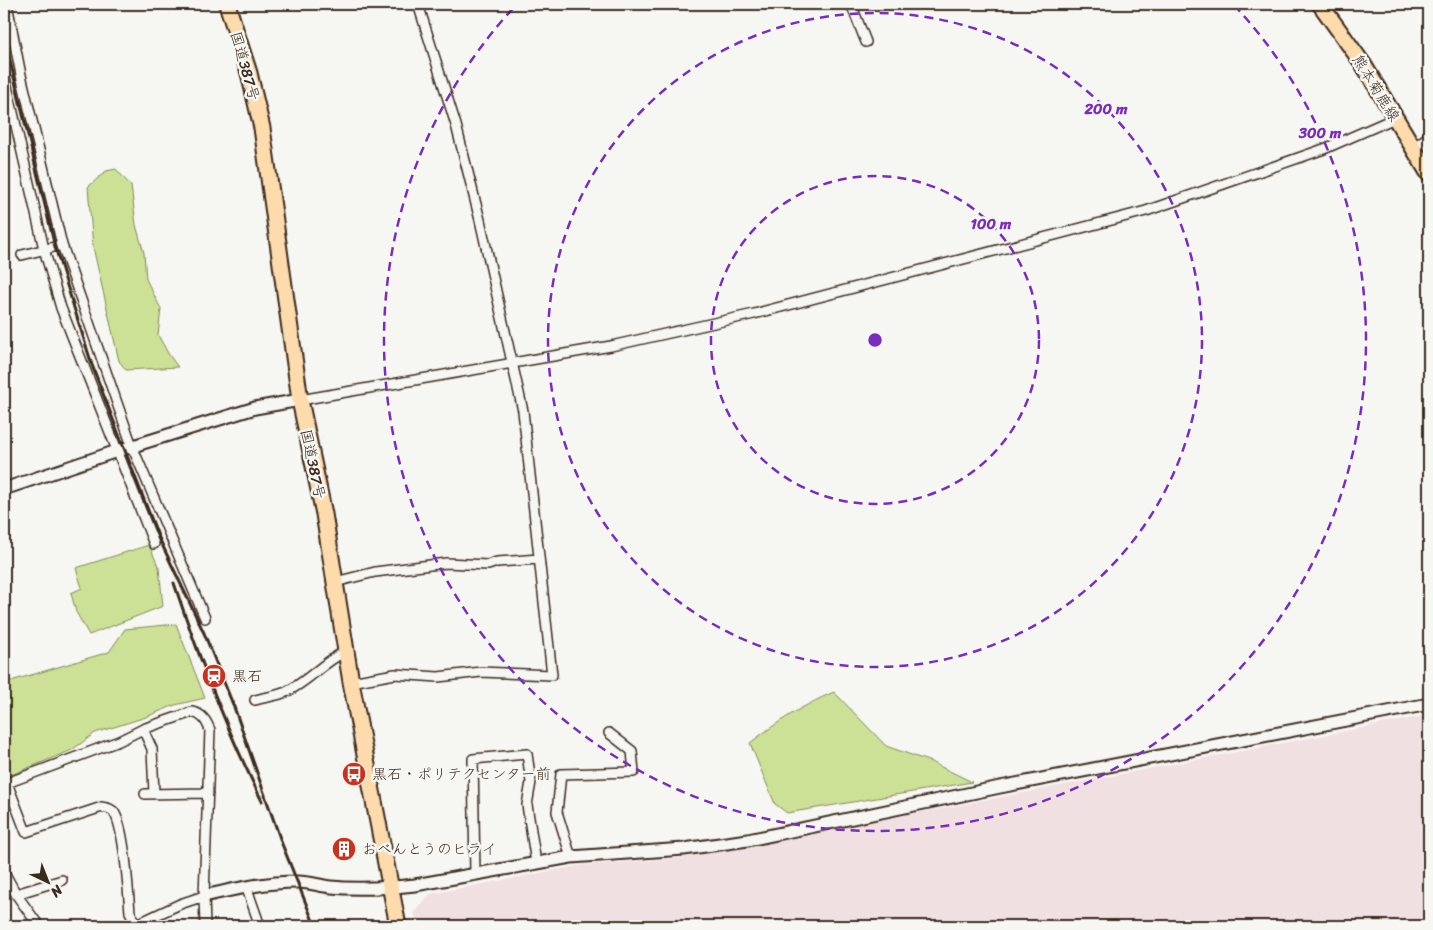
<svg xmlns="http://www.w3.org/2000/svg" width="1433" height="930" font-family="Sriracha,'Klee One',sans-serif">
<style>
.built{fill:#f1e0e2}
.green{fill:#cce196;stroke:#84865a}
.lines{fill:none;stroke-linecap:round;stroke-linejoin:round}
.minor-casing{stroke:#3b2a1e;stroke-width:12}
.tertiary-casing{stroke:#3b2a1e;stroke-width:15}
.primary-casing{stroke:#3b2a1e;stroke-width:19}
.trunk-casing{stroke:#3b2a1e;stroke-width:19}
.minor{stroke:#f6f6f2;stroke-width:9}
.tertiary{stroke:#f6f6f2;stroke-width:11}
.primary{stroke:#fedbac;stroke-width:15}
.trunk{stroke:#fedbac;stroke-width:15}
.rail{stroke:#3b2a1e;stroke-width:3}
.ring{fill:none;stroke:#7b2cbf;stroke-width:2.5;stroke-dasharray:9 6}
.labels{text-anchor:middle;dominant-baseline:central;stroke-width:5;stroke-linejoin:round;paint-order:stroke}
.street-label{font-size:15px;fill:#3b2a1e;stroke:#f6f6f2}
.poi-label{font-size:15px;fill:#3b2a1e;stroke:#f6f6f2;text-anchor:start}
.centre{fill:#7b2cbf;stroke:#f6f6f2;stroke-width:2.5}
.ring-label{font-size:15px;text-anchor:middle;font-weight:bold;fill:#7b2cbf;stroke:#f6f6f2;stroke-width:5;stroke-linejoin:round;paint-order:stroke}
</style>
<rect width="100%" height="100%" fill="#f6f6f2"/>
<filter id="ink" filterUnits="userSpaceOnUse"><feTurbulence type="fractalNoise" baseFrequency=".02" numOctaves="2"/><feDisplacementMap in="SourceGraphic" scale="10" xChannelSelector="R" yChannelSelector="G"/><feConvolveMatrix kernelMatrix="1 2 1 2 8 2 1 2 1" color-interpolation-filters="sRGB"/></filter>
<g filter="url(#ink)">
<path class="built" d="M1429,715v211h-1012l-3,-14 16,-18 152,-29 100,-7z"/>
<path class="green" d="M116,169l15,17 5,39 8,28 2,26 15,30 -3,26 11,20 9,12 -52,3 -7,-9 -26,-114 -5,-60 18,-16z
M149,545l10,23 4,38 -74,29 -13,-23 -5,-19 11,-5 -6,-20z
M176,624l29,74 -30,7 -29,12 -51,16 -23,17 -61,25 -7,-21v-71l105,-31 16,-23z
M834,692l52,54 45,16 41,20 -185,31 -12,-9 -25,-61c26,-20 53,-38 84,-51z"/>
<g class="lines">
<g class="minor-casing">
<path id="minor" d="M7,4l14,71 41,170 70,201 73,172
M851,4l15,38
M4,73l40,176 17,59 93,236
M1413,148l16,-12
M22,255l40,-10
M300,400l311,-54 143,-32 392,-103 178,-62 71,-31
M335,582l40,-10 71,-9 42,2 9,-3 42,-3
M351,682l44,-8 43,3 43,-5 71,3 -29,-264 -43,-191 -24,-95 -38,-121
M255,700c10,-3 22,-4 31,-8 23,-11 37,-30 60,-41
M143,729l9,20 2,45
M145,794l63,-1
M571,857l-14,-45 4,-38 73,-2 -2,-21 -23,-18
M4,872l12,22 23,32
M475,874l-2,-115 54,-5 4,28 -4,23 9,58
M246,886l14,40
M16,894l46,-14
M136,924l-6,-12c-2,-21 -5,-87 -17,-101 -3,-3 -7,-3 -11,-4l-76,25 -19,-49 112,-42 24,-12 49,-17c10,2 14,8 18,18l-6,166 1,30
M133,926l47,-22 24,-8"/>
</g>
<g class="tertiary-casing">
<path id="tertiary" d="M4,489l113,-38 138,-43 45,-8
M204,896c31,-7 61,-14 94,-14 12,0 22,4 33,5 29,3 56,1 84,-2l156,-28 113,-8 64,-9 252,-53 429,-83"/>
</g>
<g class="primary-casing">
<path id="primary" d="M1320,4l43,60 66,110"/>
</g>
<g class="trunk-casing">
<path id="trunk" d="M227,4l22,69 13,55 38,272 24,114 27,168 47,244"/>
</g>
<use href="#minor" class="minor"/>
<use href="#tertiary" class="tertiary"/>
<use href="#primary" class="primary"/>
<use href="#trunk" class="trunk"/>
<path class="rail" d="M4,36l51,211 37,118 66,171 46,97 30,74 48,137 33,82
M174,583c25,75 53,148 88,218"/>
</g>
</g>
<g class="ring">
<circle cx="875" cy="340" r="164"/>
<circle cx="875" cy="340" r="327"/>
<path d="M1234 5A491 491 0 1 1 516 5"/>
</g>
<defs>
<g id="station-disc" transform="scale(1.25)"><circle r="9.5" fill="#c8321e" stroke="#f6f6f2"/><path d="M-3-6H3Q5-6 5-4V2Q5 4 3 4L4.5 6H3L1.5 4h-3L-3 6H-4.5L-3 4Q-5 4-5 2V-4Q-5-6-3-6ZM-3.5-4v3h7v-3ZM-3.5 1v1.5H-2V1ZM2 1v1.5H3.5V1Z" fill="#fff"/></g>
<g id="bus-disc" transform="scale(1.25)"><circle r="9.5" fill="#c8321e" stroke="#f6f6f2"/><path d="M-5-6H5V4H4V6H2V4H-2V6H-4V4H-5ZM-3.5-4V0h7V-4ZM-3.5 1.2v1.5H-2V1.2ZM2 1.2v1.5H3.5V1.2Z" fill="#fff"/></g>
<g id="building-disc" transform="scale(1.25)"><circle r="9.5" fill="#c8321e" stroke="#f6f6f2"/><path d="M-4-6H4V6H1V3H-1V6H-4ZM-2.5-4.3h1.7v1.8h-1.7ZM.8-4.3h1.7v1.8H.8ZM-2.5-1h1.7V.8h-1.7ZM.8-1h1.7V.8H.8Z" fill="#fff"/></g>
</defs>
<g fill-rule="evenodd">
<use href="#station-disc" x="214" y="676"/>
<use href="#bus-disc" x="354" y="774"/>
<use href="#building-disc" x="344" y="849"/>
</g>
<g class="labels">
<g class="street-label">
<text transform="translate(245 66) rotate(74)">国道387号</text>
<text transform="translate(1376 88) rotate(58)">熊本菊鹿線</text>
<text transform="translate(313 464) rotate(78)">国道387号</text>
</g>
<g class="poi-label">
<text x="232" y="676">黒石</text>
<text x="372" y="774">黒石・ポリテクセンター前</text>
<text x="362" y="849">おべんとうのヒライ</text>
</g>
</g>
<circle cx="875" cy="340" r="8" class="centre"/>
<g class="ring-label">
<text x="1106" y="114">200 m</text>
<text x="1320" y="138">300 m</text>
<text x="991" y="229">100 m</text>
</g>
<rect width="1433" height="930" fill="none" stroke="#f6f6f2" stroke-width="20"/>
<rect x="10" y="10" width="1413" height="910" fill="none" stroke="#3b2a1e" stroke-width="2" filter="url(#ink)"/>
<g transform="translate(48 882) rotate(137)" stroke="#f6f6f2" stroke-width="4" paint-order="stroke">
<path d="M0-4L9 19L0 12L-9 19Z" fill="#3b2a1e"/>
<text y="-8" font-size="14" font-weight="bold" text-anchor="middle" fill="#3b2a1e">N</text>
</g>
</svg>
